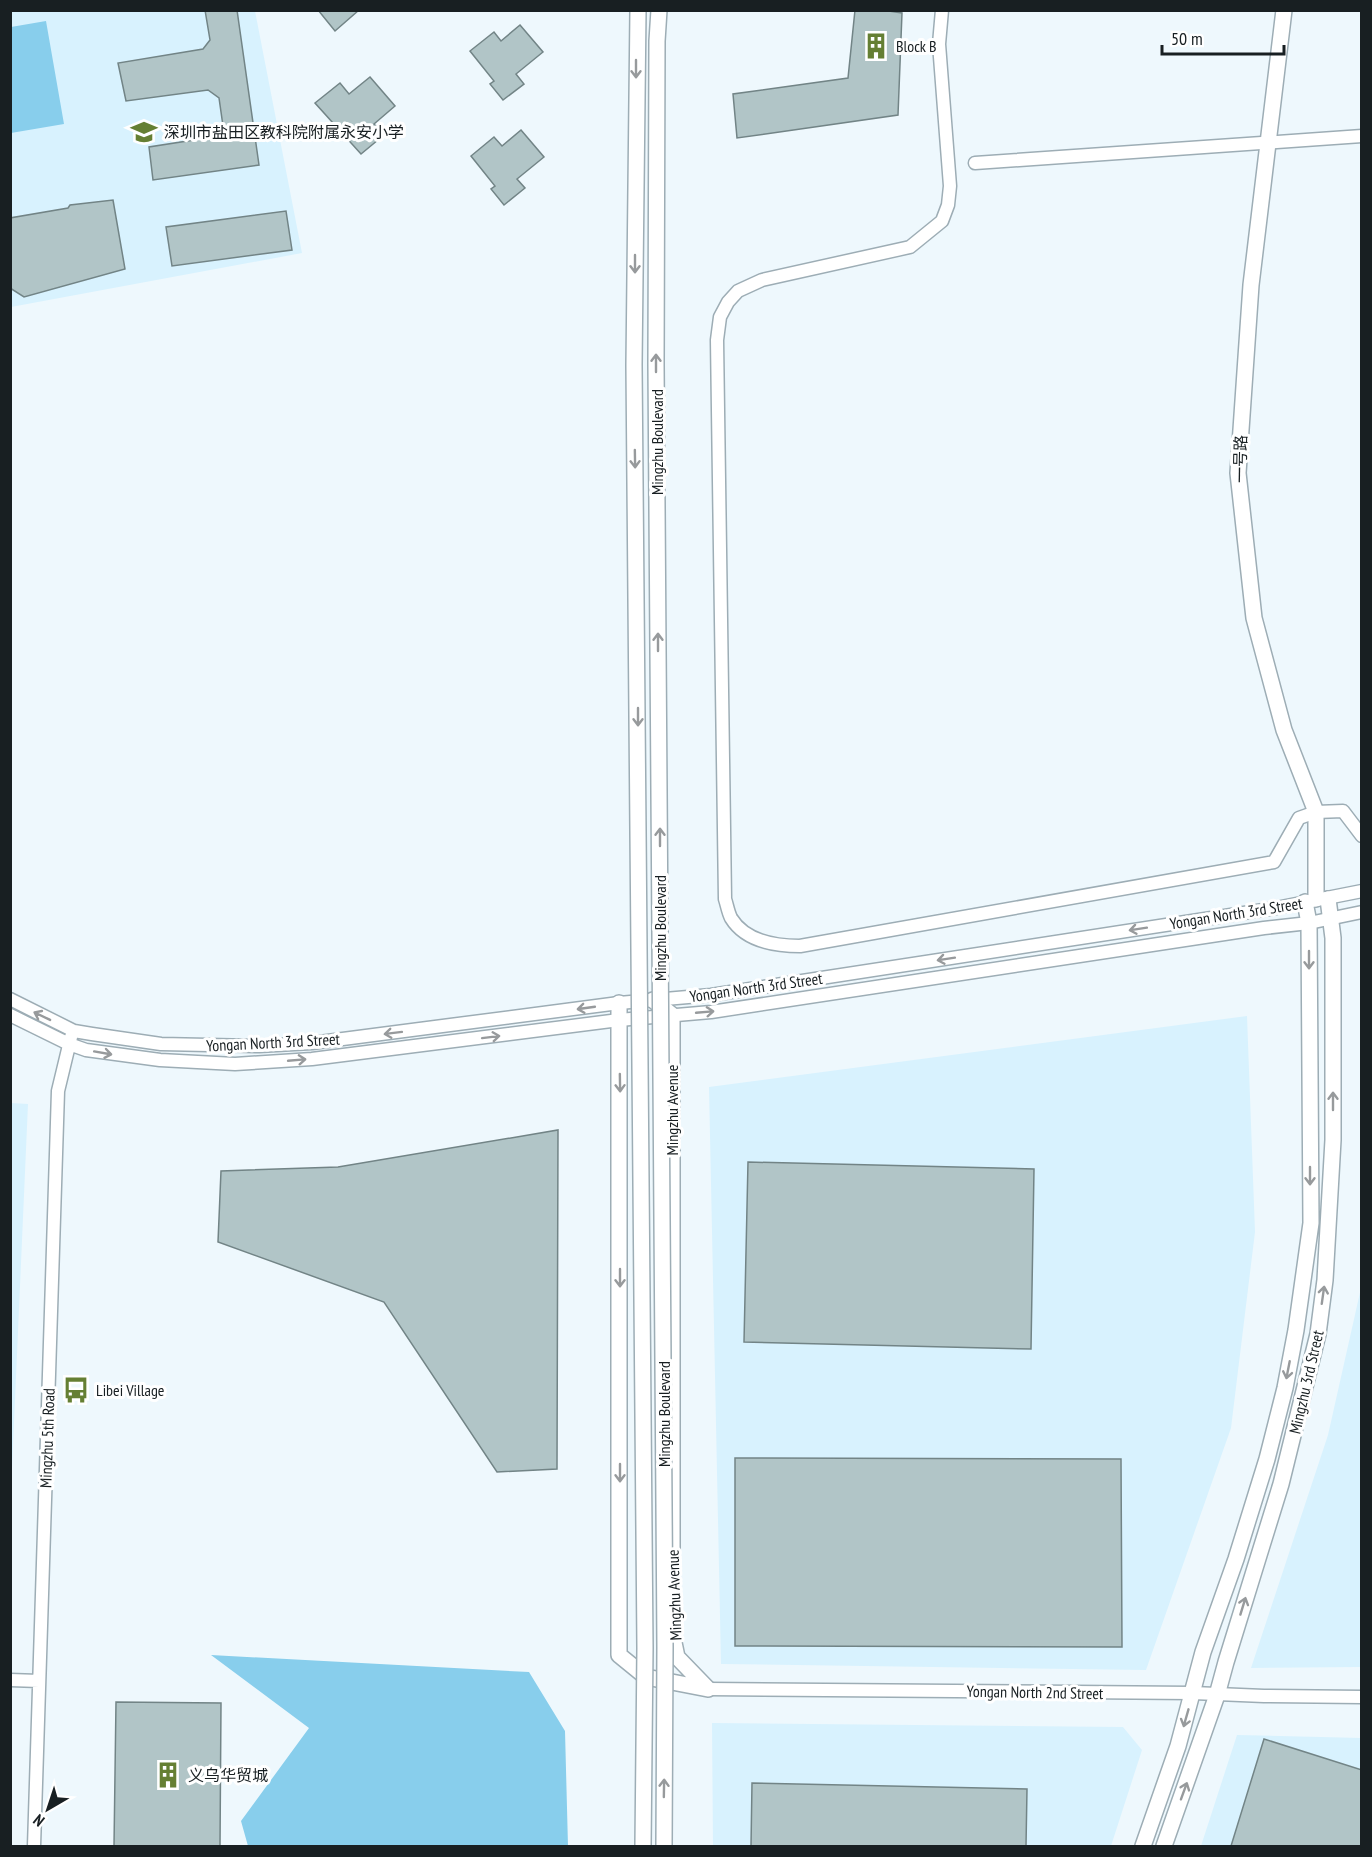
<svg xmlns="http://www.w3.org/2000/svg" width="1372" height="1857" font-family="'PT Sans Narrow','Noto Sans SC',sans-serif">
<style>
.built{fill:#d8f2fe}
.green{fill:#88ceec}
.building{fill:#b1c5c7;stroke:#728486;stroke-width:1.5}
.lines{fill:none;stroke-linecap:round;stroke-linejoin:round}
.minor-casing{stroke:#9dadb5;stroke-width:15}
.tertiary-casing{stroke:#9dadb5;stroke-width:18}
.minor{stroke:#fff;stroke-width:12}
.tertiary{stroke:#fff;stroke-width:15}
.tertiary-bridge-casing{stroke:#9dadb5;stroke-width:18;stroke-linecap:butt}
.tertiary-bridge{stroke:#fff;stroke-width:15}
.oneway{stroke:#979a9c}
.labels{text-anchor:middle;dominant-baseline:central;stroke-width:6;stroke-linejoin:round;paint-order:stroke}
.poi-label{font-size:16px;fill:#181f22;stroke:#fff;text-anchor:start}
.street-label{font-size:16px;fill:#181f22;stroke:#fff}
</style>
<rect width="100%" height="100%" fill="#eef8fd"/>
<path class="built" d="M11,11h244l47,242 -291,54z
M1247,1016l8,216 -24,196 -85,242 -425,-6 -12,-577z
M11,1103l17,1 -17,387 -1,-388z
M1361,1288v379l-110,1 77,-233z
M712,1723l411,4 19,23 -31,96h-398z
M1237,1735l124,3v108h-160z"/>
<path class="green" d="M46,21l18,103 -53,9v-106z
M211,1655l318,17 36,59 3,115h-320l-7,-25 68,-93z"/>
<path class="building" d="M205,10h32l22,155 -106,15 -4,-33 64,-10 10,-11 -4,-28 -11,-8 -82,11 -8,-38 85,-14 7,-9z
M318,10h41l-24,21z
M855,10h27l20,3 -4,102 -161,23 -4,-44 115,-16z
M520,25l23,27 -27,22 8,10 -21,16 -13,-16 4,-3 -24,-30 24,-19 7,9z
M370,77l25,29 -21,18 10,11 -23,19 -46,-51 25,-20 9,11z
M521,130l23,27 -27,22 8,9 -21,17 -13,-16 4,-3 -24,-30 23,-19 8,9z
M113,200l12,69 -101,28 -14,-9v-70l58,-10 2,-3z
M286,211l6,39 -120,16 -6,-39z
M558,1130l-1,339 -60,3 -113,-170 -166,-60 3,-71 117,-4z
M748,1162l286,7 -3,180 -287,-7z
M735,1458l386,1 1,188 -387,-1z
M116,1702l105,1 -1,143h-106z
M1264,1739l98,31v76h-131z
M752,1783l275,6 -1,57h-275z"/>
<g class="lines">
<g class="minor-casing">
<path id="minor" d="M942,10l-3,34 11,142 -2,19 -6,16 -32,26 -148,33 -24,11 -10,11 -8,15 -3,23 8,559c2,6 3,13 6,19 14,23 44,28 69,28l474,-84 25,-44 17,-6 27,-1 19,25
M975,163l387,-27
M10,999l64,32 18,3 69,10 98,2 53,-3 307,-40 92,-8 565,-87 86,-17
M10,1015l59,29 17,6 74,10 75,4 77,-5 307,-39 92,-8 553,-84 45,-5 53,-11
M10,1680l29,1
M708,1689l485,4 71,3 98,1
M34,1846l24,-755 13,-54"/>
</g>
<g class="tertiary-casing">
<path id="tertiary" d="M1284,10l-33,275 -13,188 16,145 30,112 32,82v87
M653,1000l19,15v570
M619,1003v652l27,22 62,12
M672,1615v18l5,24 31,32
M1143,1846l35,-100 25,-94 33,-93 31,-100 18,-71 11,-58 15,-107 -2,-300 -4,-21
M1164,1846l53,-151 9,-33 55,-178 37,-150 7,-54 8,-140v-202l-5,-39"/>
</g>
<use href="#minor" class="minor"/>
<use href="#tertiary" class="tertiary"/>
<g class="tertiary-bridge-casing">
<path id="tertiary-bridge" d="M638,10l-4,355 11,1283 -2,198
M659,10l-2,31 -1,323 9,1283 -1,199"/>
</g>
<use href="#tertiary-bridge" class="tertiary-bridge"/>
</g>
<defs><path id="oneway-shaft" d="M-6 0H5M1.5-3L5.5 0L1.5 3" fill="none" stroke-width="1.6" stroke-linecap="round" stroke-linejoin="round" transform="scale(1.5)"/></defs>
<g class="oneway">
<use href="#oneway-shaft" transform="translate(636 69) rotate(90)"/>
<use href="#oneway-shaft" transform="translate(635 264) rotate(90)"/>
<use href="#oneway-shaft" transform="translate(656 363) rotate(-90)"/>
<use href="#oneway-shaft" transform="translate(635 459) rotate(89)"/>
<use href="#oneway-shaft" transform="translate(658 642) rotate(-90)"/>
<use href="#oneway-shaft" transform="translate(638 717) rotate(90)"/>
<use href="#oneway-shaft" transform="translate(660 837) rotate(-90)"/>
<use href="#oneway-shaft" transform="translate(1138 929) rotate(171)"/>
<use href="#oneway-shaft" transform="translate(946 959) rotate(171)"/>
<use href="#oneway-shaft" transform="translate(1309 960) rotate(90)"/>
<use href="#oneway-shaft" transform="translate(586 1008) rotate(172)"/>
<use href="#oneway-shaft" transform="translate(705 1012) rotate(-5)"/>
<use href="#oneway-shaft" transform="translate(42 1016) rotate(-154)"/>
<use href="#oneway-shaft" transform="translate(393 1033) rotate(173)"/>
<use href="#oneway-shaft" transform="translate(491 1037) rotate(-7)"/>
<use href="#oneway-shaft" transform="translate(103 1053) rotate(10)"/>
<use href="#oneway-shaft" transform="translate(297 1060) rotate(-5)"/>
<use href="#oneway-shaft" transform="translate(620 1083) rotate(89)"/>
<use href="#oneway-shaft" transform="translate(1333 1101) rotate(-90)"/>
<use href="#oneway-shaft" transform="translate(1310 1176) rotate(90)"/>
<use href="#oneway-shaft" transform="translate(620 1278) rotate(90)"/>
<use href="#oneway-shaft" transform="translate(1323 1295) rotate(-82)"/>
<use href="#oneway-shaft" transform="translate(1288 1370) rotate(101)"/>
<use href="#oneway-shaft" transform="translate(620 1473) rotate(90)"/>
<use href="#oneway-shaft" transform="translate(1243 1606) rotate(-73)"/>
<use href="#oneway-shaft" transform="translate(1186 1718) rotate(106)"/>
<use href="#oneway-shaft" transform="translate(664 1788) rotate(-89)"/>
<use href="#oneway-shaft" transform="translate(1184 1791) rotate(-70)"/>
</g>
<defs>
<g id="building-bare" transform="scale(2.07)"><path d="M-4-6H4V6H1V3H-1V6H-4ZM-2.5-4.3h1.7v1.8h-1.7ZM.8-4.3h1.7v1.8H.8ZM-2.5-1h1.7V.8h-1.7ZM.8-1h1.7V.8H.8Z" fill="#657f33" stroke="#fff" stroke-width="2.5" paint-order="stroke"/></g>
<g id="school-bare" transform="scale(2.07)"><path d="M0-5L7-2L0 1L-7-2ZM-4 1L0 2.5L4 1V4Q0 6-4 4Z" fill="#657f33" stroke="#fff" stroke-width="2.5" paint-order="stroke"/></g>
<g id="bus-bare" transform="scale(2.07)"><path d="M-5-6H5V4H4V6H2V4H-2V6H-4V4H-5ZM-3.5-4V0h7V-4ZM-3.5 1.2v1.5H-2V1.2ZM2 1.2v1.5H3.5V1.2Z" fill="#657f33" stroke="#fff" stroke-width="2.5" paint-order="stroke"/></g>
</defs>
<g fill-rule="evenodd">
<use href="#building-bare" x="876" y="46"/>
<use href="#school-bare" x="144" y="132"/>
<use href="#bus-bare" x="76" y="1390"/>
<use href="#building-bare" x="168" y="1775"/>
</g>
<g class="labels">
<g class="poi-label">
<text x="896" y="46">Block B</text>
<text x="164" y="132">深圳市盐田区教科院附属永安小学</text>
<text x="96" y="1390">Libei Village</text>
<text x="188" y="1775">义乌华贸城</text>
</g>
<g class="street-label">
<text transform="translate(657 442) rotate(-90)">Mingzhu Boulevard</text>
<text transform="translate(1240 459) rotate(-89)">一号路</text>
<text transform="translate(1236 913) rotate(-9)">Yongan North 3rd Street</text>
<text transform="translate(660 928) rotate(-90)">Mingzhu Boulevard</text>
<text transform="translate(756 987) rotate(-8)">Yongan North 3rd Street</text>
<text transform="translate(273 1042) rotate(-3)">Yongan North 3rd Street</text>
<text transform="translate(672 1110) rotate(-90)">Mingzhu Avenue</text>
<text transform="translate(1306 1382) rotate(-77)">Mingzhu 3rd Street</text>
<text transform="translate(664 1414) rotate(-90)">Mingzhu Boulevard</text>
<text transform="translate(47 1438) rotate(-88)">Mingzhu 5th Road</text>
<text transform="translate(674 1595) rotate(-92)">Mingzhu Avenue</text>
<text transform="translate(1035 1692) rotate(1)">Yongan North 2nd Street</text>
</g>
</g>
<rect width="1372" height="1857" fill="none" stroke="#181f22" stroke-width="24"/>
<g transform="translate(48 1809) rotate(219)" stroke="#ffffff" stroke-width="4.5" paint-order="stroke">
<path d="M0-4.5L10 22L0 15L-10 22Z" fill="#181f22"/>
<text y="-9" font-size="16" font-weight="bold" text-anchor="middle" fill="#181f22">N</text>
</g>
<path d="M1162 45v9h122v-9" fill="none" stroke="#181f22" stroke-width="3"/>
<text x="1171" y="45" font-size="18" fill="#181f22" stroke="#ffffff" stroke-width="4.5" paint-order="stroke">50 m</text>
</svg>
